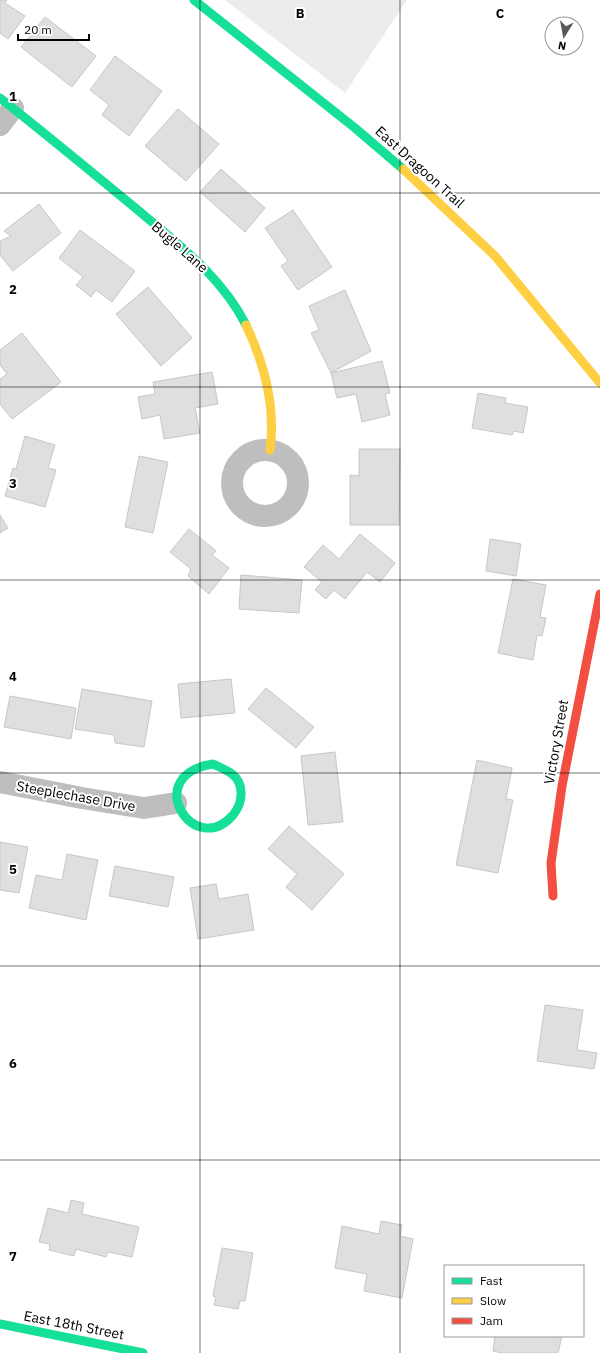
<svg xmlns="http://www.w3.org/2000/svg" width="600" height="1353" font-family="'IBM Plex Sans',sans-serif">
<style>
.green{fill:#ececec}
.building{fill:#dfdfdf;stroke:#c7c7c7}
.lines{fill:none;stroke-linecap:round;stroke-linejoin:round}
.street{stroke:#bebebe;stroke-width:22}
.fast{stroke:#16e098;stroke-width:9}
.slow{stroke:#ffcf43;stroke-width:9}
.jam{stroke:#f24e42;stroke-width:9}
.grid{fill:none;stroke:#000;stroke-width:1;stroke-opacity:0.55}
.labels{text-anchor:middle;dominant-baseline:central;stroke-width:4;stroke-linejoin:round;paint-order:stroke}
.street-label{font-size:14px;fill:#000;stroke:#fff}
.grid-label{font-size:13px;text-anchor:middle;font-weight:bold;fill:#000;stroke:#fff;stroke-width:4;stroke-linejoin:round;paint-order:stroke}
</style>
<rect width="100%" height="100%" fill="#fff"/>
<path class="green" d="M225,0h182l-62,93z"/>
<path class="building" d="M0,0h7l-2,3 20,13 -17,23 -8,-6z
M45,17l51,39 -24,31 -51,-40z
M115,56l47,35 -33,45 -27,-21 7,-10 -19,-15z
M178,109l41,35 -33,37 -41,-35z
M221,169l44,39 -20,24 -45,-40z
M39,204l22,29 -48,38 -13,-16v-14l11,-5 -7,-5z
M293,210l39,57 -34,23 -17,-24 7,-5 -23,-33z
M80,230l55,41 -23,31 -16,-12 -5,7 -15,-12 7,-8 -24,-19z
M148,287l44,51 -31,28 -45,-52z
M345,290l26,61 -40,22 -20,-40 8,-3 -10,-24z
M22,333l39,49 -49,37 -12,-15v-25l7,-5 -7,-9v-15z
M382,361l8,32 -5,1 5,21 -28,7 -6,-28 -19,4 -6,-25z
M212,372l6,32 -23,4 5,25 -36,6 -4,-24 -18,4 -4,-22 17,-3 -2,-12z
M478,393l28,5 -1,5 23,4 -5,26 -9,-2 -2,4 -40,-7z
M25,436l30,9 -7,23 8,2 -11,37 -40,-11 8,-28 3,1z
M359,449h41l-1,76h-49v-50l9,1z
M139,456l29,6 -15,71 -28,-6z
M0,515l8,13 -8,5z
M189,529l27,22 -4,4 17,13 -20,26 -21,-18 3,-7 -21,-17z
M360,534l35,29 -15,19 -13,-10 -22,27 -11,-9 -8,9 -11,-9 7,-8 -18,-15 19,-22 16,14z
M490,539l31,5 -5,32 -30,-5z
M241,575l61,5 -3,33 -60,-4z
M513,579l33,6 -6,32 6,1 -4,18 -5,-1 -4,25 -35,-7z
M231,679l4,34 -54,5 -3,-34z
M266,688l48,39 -18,21 -48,-39z
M82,689l70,12 -8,46 -29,-4 -1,-8 -39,-6z
M10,696l66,12 -5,31 -67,-12z
M335,752l8,70 -35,3 -7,-69z
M477,760l35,8 -6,31 7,1 -15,73 -42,-8z
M289,826l55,48 -32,36 -26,-23 11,-13 -29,-25z
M0,842l28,5 -9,46 -19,-3z
M67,854l31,6 -12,60 -57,-12 7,-33 26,5z
M115,866l59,11 -6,30 -59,-11z
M216,884l3,15 29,-5 6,36 -56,9 -8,-51z
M545,1005l38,5 -6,40 20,3 -3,16 -57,-8z
M71,1200l13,3 -2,11 57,13 -7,30 -24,-5 -2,5 -30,-8 -2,7 -25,-6 1,-6 -11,-2 9,-34 20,5z
M381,1221l21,4 -2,11 13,3 -11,59 -38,-7 3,-17 -32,-6 7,-42 37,8z
M222,1248l31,5 -8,48h-5l-2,8 -24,-4 2,-8 -3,-1z
M495,1336h67l-4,17h-56l-9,-2z"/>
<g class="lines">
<path class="street" d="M0,125l13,-17
M232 483a33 33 0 1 1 66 0a33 33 0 1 1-66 0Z
M0,782l82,16 62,10 32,-5"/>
<path class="fast" d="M194,0l161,128 48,41
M0,98c47,37 93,75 139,113 40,34 83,66 107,114
M213,764c6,3 14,6 19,10 13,10 11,29 1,41 -39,45 -93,-40 -20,-51z
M0,1324l143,29"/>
<path class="slow" d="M403,169l92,87 105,127
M246,325c19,40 30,81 24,125"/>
<path class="jam" d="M553,896l-2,-33 11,-77 38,-192"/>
</g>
<path class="grid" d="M200,0v1353M400,0v1353M0,193h600M0,387h600M0,580h600M0,773h600M0,966h600M0,1160h600"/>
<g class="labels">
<g class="street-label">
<text transform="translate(420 167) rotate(42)">East Dragoon Trail</text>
<text transform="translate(180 247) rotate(41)">Bugle Lane</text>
<text transform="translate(556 742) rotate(-80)">Victory Street</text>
<text transform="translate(76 796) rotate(10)">Steeplechase Drive</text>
<text transform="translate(74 1325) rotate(11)">East 18th Street</text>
</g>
</g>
<g class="grid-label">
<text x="300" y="18">B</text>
<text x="500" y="18">C</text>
<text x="13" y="101">1</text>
<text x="13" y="294">2</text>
<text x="13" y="488">3</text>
<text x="13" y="681">4</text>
<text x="13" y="874">5</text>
<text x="13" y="1068">6</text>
<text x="13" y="1261">7</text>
</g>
<rect x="444" y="1265" width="140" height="72" fill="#ffffff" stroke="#999999"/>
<rect x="452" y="1278" width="20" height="6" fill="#16e098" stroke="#999999"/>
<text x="480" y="1285" font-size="12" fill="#000000">Fast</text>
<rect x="452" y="1298" width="20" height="6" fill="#ffcf43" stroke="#999999"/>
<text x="480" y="1305" font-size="12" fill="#000000">Slow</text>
<rect x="452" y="1318" width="20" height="6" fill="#f24e42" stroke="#999999"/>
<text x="480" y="1325" font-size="12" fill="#000000">Jam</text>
<g transform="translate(564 36) rotate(191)"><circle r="19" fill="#ffffff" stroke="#999999"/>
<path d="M0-3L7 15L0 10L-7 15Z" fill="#595959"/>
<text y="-6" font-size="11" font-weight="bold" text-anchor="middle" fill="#000000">N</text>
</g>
<path d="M18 34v6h71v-6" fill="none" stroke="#000000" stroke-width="2"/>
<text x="24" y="34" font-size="12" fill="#000000" stroke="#ffffff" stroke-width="3" paint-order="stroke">20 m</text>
</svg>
